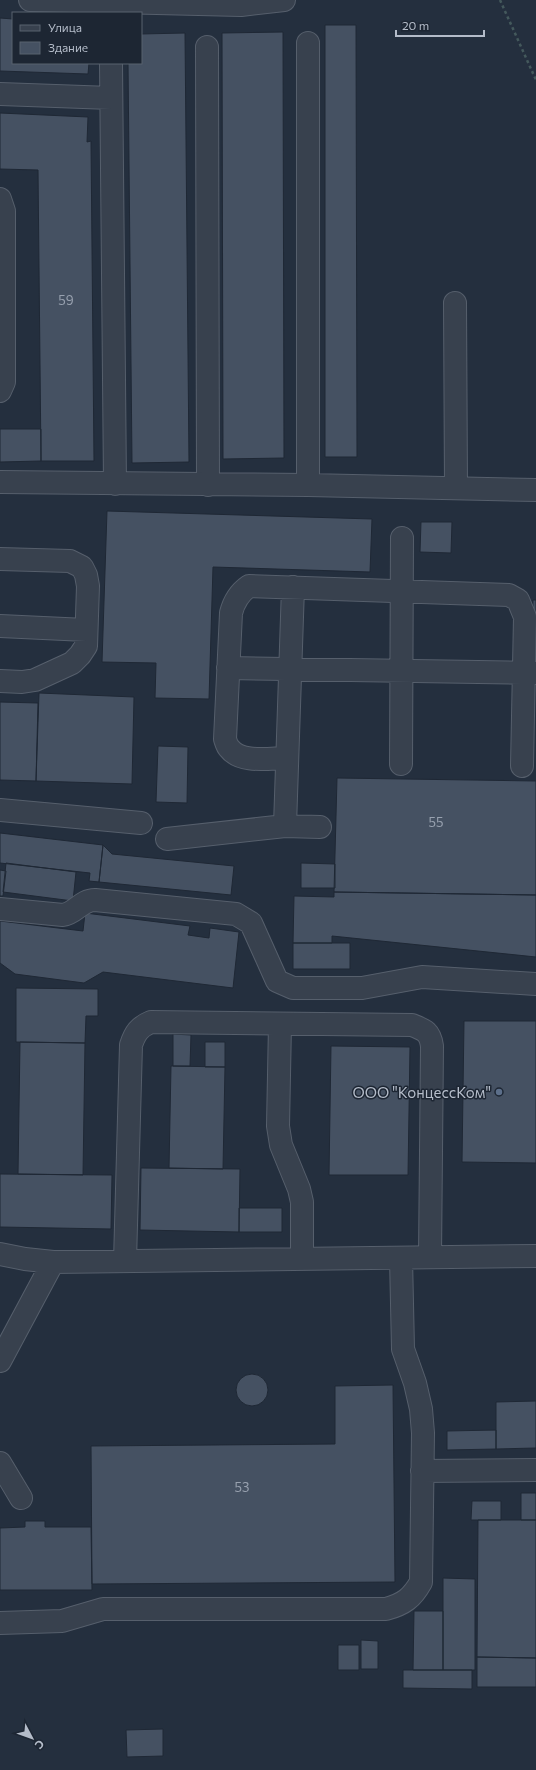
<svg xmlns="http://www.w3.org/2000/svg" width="536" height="1770" font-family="Commissioner,sans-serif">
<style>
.building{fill:#455162;stroke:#1f2835}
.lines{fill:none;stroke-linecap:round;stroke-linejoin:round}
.minor-casing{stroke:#565f6c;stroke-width:24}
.path{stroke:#44595c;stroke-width:2.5;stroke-dasharray:3 3;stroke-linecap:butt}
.minor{stroke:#38414e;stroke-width:22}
.service-dot{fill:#5c6f8a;stroke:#1d2633;stroke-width:1.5}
.labels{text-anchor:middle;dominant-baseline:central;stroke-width:3;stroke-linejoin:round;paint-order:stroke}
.number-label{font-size:13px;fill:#98a1af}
.poi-label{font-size:15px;fill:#b4bcc9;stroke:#1d2633;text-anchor:end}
</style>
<rect width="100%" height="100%" fill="#242f3e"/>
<path class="building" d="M0,18l13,1v44h76l-1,11 -88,-3z
M325,25h31l1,432h-32z
M283,32l1,426 -61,1 -1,-426z
M185,33l4,429 -57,1 -4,-400h13v-29z
M0,113l88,4 -1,25 4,-1 3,320h-53l-3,-291 -38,-1z
M0,429h41v32l-41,1z
M107,511l265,8 -2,53 -157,-5 -4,132 -54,-1 1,-35 -54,-1z
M421,522h31l-1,31 -31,-1z
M533,600h3v56l-4,-1z
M39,693l95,4 -2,87 -96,-3z
M0,702l38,1 -2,78 -36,-1z
M158,746l30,1 -1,56 -31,-1z
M337,778l199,3v114l-202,-3z
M0,833l103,12 -4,37 -10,-1 1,-8 -90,-10z
M103,845l9,9 122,12 -3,29 -132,-13z
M6,863l70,9 -3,29 -70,-9z
M301,863l34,1v24h-34z
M0,870l6,1 -3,25h-3z
M334,892l202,3v62l-204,-21v7h-39l1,-47 40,1z
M85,913l105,13 -2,9 21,3 1,-10 29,4 -6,56 -130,-16 -19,11 -69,-9 -15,-11v-42l83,10z
M293,943h57v26h-57z
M16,988l82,1v27h-12l-1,27 -69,-1z
M464,1021h72v142l-74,-1z
M173,1034l18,1 -1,31h-17z
M20,1042l65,1 -2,132 -65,-1z
M205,1042h20v25h-20z
M331,1046l79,1 -2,128h-79z
M171,1066l54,1 -2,102 -54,-1z
M141,1168l99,1 -1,63 -99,-2z
M0,1174l112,1 -1,54 -111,-2z
M239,1208h43v24h-43z
M236 1390a16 16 0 1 1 32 0a16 16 0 1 1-32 0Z
M393,1385l2,197 -303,2 -1,-138 244,-2v-58z
M536,1401v47l-40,1v-47z
M496,1430v19l-49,1v-19z
M521,1493h15v27h-15z
M472,1501h29v19h-30z
M478,1520h58v138l-59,-1z
M25,1521h20v6h46l1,63h-92v-62l25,-1z
M443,1578l32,1v91h-32z
M414,1611h29v59h-30z
M361,1640l17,1v28h-17z
M338,1645h21v25h-21z
M477,1657l59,1v29h-59z
M403,1670h69v19l-69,-1z
M163,1729v27l-36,1 -1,-27z"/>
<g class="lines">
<g class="minor-casing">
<path id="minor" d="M30,0l211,5 43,-5
M207,47l1,438
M111,63l4,421
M0,94l111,4
M0,199l4,12v171l-4,9
M455,303l1,185
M0,482l308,3 228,5
M308,485v-442
M0,559l70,2 12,6 4,8 2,11 -2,60 -6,9 -8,8 -37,17 -13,2 -22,-1
M0,626l86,4
M228,668l308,5
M287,758c-17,0 -46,6 -58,-10 -2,-2 -3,-6 -4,-9l6,-126c3,-12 8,-20 18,-27l260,9 9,5 7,17 -3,149
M401,764l1,-226
M0,810l141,13
M285,826l35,1
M167,839l118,-13 8,-239
M0,909l63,6c13,-2 18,-15 32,-15l141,14 15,9 26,58 16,7h69l60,-11 114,7
M280,1024l-2,102 3,19 18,44 3,13v57
M0,1254l25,5 28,3 483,-6
M125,1261l6,-216c4,-12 8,-18 20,-23l261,3c13,5 18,7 20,21l-2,211
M0,1361l53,-99
M0,1463l21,35
M422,1471l114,-1
M0,1623l62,-2 41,-12h283c18,-5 26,-11 35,-27l2,-149 -2,-24 -6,-26 -12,-34 -2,-91"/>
</g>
<path class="path" d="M500,0l36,80"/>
<use href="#minor" class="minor"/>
</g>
<circle class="service-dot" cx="499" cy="1092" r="4"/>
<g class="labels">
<g class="number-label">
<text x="66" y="300">59</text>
<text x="436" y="822">55</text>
<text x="242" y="1487">53</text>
</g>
<g class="poi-label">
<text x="491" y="1092">ООО "КонцессКом"</text>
</g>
</g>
<rect x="12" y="12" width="130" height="52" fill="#1d2633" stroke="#59626f"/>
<rect x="20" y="25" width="20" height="6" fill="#38414e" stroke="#59626f"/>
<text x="48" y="32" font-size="12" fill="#b4bcc9">Улица</text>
<rect x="20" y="42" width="20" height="12" fill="#455162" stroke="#59626f"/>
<text x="48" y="52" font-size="12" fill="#b4bcc9">Здание</text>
<g transform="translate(32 1738) rotate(131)" stroke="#1d2633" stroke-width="3" paint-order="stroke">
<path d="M0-3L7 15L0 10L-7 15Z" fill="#b4bcc9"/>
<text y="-6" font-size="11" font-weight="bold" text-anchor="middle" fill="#b4bcc9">С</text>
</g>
<path d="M396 30v6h88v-6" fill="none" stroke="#b4bcc9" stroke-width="2"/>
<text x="402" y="30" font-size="12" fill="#b4bcc9" stroke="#1d2633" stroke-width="3" paint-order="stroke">20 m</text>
</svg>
